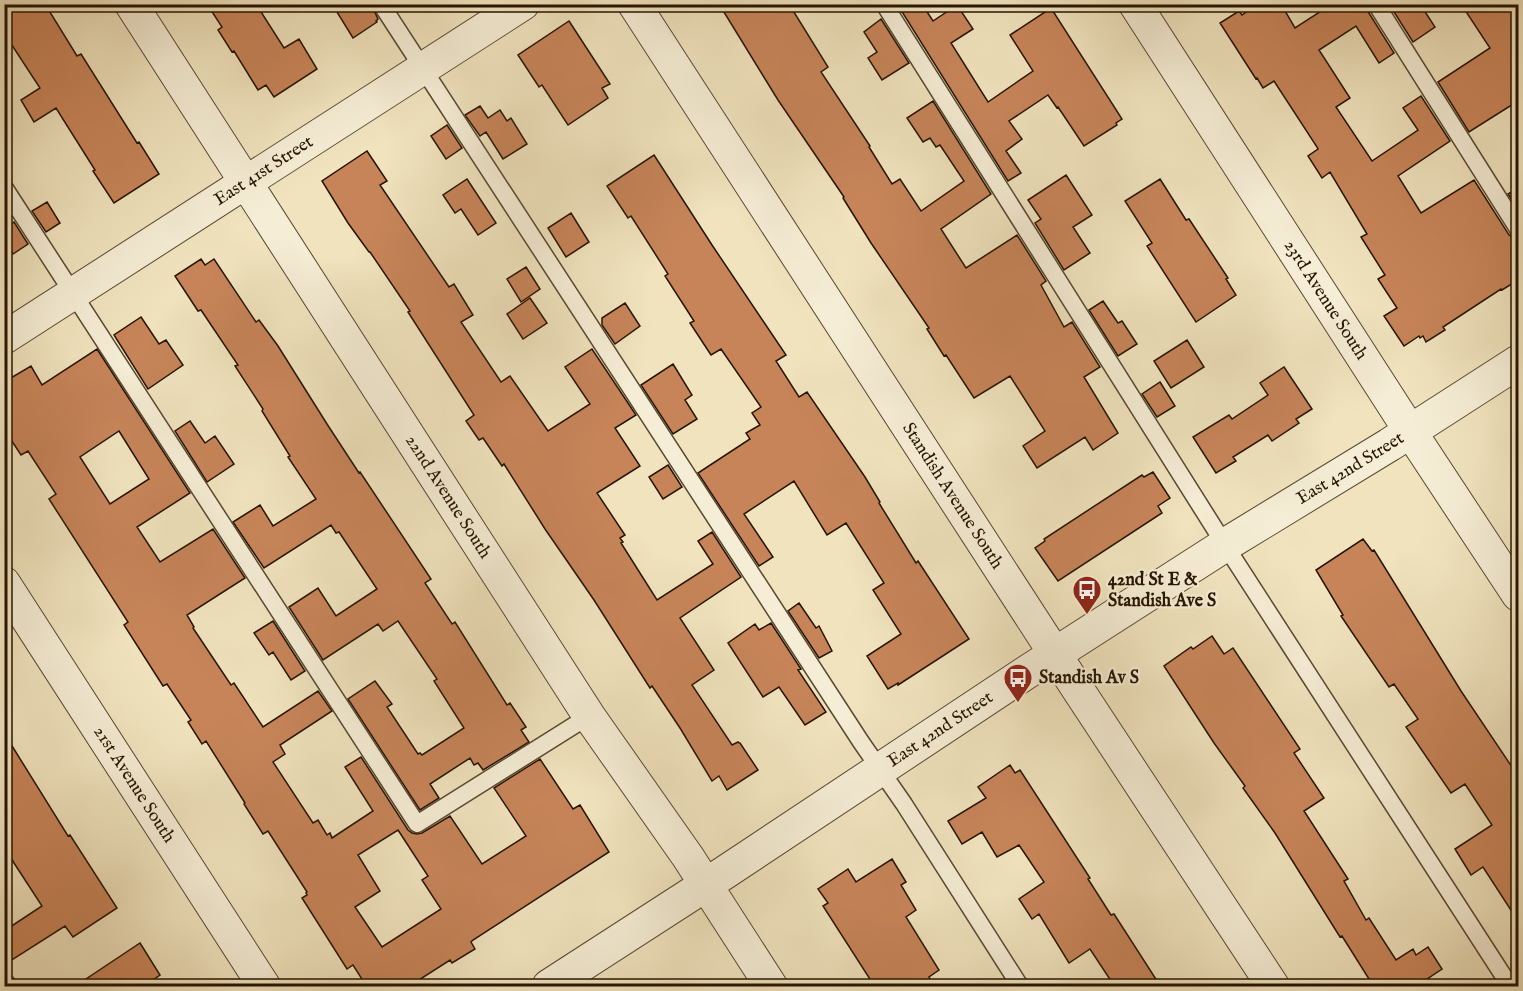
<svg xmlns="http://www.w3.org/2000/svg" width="1523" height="991" font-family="'IM FELL English',serif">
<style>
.building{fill:#c78459;stroke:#261401;stroke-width:1.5;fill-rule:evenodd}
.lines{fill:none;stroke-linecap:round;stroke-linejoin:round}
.service-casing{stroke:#584830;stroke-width:19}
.minor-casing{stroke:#584830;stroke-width:34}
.tertiary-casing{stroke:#584830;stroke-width:35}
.service{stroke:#f5edd5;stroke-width:16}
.minor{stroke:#f5edd5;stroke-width:32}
.tertiary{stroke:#f5edd5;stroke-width:33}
.labels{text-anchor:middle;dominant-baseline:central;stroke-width:4.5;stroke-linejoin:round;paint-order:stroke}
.street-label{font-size:18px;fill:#261401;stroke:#f5edd5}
.poi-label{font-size:18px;font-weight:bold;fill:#261401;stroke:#f5edd5;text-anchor:start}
</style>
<rect width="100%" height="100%" fill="#f0e3be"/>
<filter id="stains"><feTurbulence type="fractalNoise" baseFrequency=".00333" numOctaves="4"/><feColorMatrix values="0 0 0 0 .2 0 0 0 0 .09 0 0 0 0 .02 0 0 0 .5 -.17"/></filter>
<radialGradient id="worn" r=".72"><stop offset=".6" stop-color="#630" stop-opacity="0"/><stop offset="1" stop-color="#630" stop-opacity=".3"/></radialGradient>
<path class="building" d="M4,4h41l32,52 4,-2 56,89 2,-1 20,32 -45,29 -21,-32 2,-1 -39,-62 -22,14 -13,-22 19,-12 -36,-55z
M207,4h49l28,44 15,-9 18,30 -43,28 -8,-12 -8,5 -24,-39 -2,1 -14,-22 4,-3z
M332,4h39l7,15 -2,2 1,1 -24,16z
M719,4h70l39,63 -7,5 49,74 -1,1 23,37 8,-5 21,32 43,-30 -24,-36 -4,2 -6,-9 -7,4 -16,-24 26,-17 58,93 -50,35 25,39 51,-33 29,46 -5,4 23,42 8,-5 28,45 -16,10 34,56 -25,17 -8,-13 -48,31 -14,-22 22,-15 -35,-55 -36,22 -28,-43 -2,1 -17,-27 2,-1 -58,-85 -28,-45 1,-1 -66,-97z
M903,4h19l11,17 24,-16 16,24 -22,14 37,59 45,-31 -23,-36 41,-27 71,111 -6,4 1,2 -33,21 -26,-39 -1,1 -9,-13 -39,26 13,18 -16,12 15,22 -13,8 -109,-174z
M1258,4h23l14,24 37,-24h34l1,6 27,43 -15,10 -23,-37 -37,24 31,48 -14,9 36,54 46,-31 -15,-22 18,-12 29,45 -52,35 23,37 53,-33 35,55 5,3 4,1v41l-16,10 -1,-1 -58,38 2,3 -19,12 -3,-6 -3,2 -1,-2 -15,10 -20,-30 13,-8 -19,-29 7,-4 -24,-38 6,-3 -37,-62 -8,6 -14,-22 10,-7 -1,-2 -43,-66 -11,7 -6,-10 -1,1 -36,-56 19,-12 3,4z
M1389,4h31l15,23 -22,15z
M1461,4h57v97l-49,31 -31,-50 52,-34z
M881,19l28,44 -27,17 -14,-22 9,-6 -13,-20z
M569,21l41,63 -8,4 6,10 -40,27 -26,-40 -3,2 -21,-32z
M480,106l8,12 12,-8 7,11 4,-3 16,26 -24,15 -17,-27 -6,4 -15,-21z
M447,125l15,23 -16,11 -15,-23z
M367,151l20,30 -7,4 69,102 5,-3 19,31 -12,7 40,60 9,-6 38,55 42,-27 -25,-37 27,-18 44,66 -21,13 25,38 -43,27 28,42 -5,3 3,4 -2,1 36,57 56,-36 -15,-23 14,-9 29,45 -61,41 34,52 -22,15 40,60 6,-3 1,1h1l18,27 -31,20 -8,-14 -7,5 -32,-53 -28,-42 -2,2 -56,-88 -49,-71 -41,-65 -2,2 -19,-28 -4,2 -13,-19 8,-6 -66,-103 2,-1 -40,-59h-1l-21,-29 -26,-42z
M654,155l58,90 74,110 -10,6 23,36 8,-5 58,85 15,25 -1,1 37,60 2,-2 51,78 -71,46v-2l-10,6 -21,-33 34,-22 -28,-44 11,-7 -38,-60 -19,12 -33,-54 -50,33 29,43 -14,9 -61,-93 52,-34 -4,-6 14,-8 -8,-12 9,-6 -40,-58 -10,6 -21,-32 4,-2 -29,-45 3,-2 -37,-58 -3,2 -21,-32z
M1066,175l26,40 -19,12 17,26 -26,17 -29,-47 6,-4 -13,-19z
M467,179l29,44 -18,12 -17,-26 -6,4 -12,-18z
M1160,179l26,41 3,-1 39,59 -2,1 10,16 -40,27 -49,-76 5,-3 -27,-42z
M1518,188v22l-10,-16z
M47,202l13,21 -14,9 -14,-21z
M571,213l18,29 -23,15 -18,-29z
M14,222l14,22 -15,10 -9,-14v-12z
M201,259l4,6 9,-6 42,63 3,-2 19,26 49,78 32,49 1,-1 71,107 -6,4 27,41 3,-2 52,83 3,-2 16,24 -5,3 8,12 -46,28 -5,-7 -4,2 -4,-7 -40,26 9,14 -19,12 -72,-111 27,-18 17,23 -5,3 31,47 2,-1 2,2 42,-27 -30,-47 3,-2 -39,-58 -15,10 -5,-7 -55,36 -34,-53 29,-19 18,28 41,-27 -38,-57 -3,1 -5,-8 -67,43 -31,-46 27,-17 13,21 43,-27 -28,-42 2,-1 -28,-45 1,-2 -28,-43 3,-1 -37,-55 -3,1 -23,-35z
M526,267l14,22 -19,13 -14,-23z
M530,298l17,25 -24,16 -16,-25z
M1103,301l15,22 4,-2 15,23 -19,12 -29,-46z
M625,303l15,23 -25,18 -13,-19v-7z
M141,317l18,27 7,-4 17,25 -35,24 -34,-54z
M1187,340l17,27 -33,21 -17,-27z
M97,349l93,144 -53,34 23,35 53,-33 32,49 -58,37 7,12 -1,1 38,57 3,-2 29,44 55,-36 14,20 -52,34 5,9 -12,8 40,61 5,-3 9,15 3,-2 2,5 41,-27 -28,-44 16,-10 47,73 4,3 5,1 5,-1 28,-17 32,48 44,-28 -32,-48 46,-29 33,50 7,-4 29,47 -136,88 -2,2 4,7 -23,14 -2,-3 -42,27h-41l-14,-22 -6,4 -45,-71 5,-3 -1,-2 1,-1 -39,-61 -5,3 -19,-30 1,-1 -39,-62 -4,3 -14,-22 3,-2 -24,-36 -4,2 -39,-61 4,-3 -79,-123 7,-5 -28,-43 -7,4 -17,-26v-47l27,-16 11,19zM119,431l30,48 -39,25 -30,-47zM398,830l30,46 -6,4 19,29 -59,38 -27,-40 25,-16 -22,-36z
M673,364l19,31 -7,5 12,19 -24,15 -32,-49z
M1284,367l28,42 -16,10 3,4 -27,18 -4,-6 -35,22 3,4 -20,12 -23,-36 36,-22 3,4 36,-24 -8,-12z
M1160,382l15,24 -18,11 -15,-23z
M190,421l15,22 10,-7 19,28 -27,18 -32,-51z
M668,465l14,22 -19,12 -14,-22z
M1153,472l17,26 -12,8 4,7 -104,68 -23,-33 10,-7 -1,-2 98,-64 2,2z
M1363,539l9,12 2,-1 87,141 57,85v145l-35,-54 -12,8 -16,-26 37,-24 -27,-41 -14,9 -45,-66 12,-8 -24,-35 -5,3 -48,-71 2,-1 -27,-45z
M799,603l17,25 3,-2 13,25 -13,7 -31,-47z
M273,621l32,50 -14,9 -18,-28 -4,3 -15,-22z
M771,623l30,46 -3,1 28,42 -21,13 -26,-38 -16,10 -35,-54 27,-19 4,6z
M1212,636l12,18 9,-6 67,101 -6,4 30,45 -20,13 44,68 -4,2 22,39 3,-2 27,42 17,-11 3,6 12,-8 14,22 -27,18h-41l-32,-51 -2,1 -65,-104 -32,-45 2,-2 -31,-43 -50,-77 27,-19 2,2z
M4,733l64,103 2,-1 47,73 -44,29 -8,-11 -61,39v-34l38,-25 -28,-43 -10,-19z
M1010,765l5,8 5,-3 70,108 -2,1 23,36 3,-1 47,73h-46l-25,-38 -21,14 -30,-49 -7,5 -13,-20 25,-17 -25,-37 -22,12 -15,-25 -20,12 -14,-23 38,-23 -8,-11z
M892,859l14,23 -5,3 15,25 -10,7 33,53 -10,7 6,10h-60l-52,-81 5,-3 -10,-14 30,-20 8,13z
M140,943l20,32 -17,12h-69z"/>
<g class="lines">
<g class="service-casing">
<path id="service" d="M381,4l480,738 43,62 116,182
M884,4l341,541 285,441
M1376,4l142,225
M4,187l413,637 172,-108
M4,980l5,6"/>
</g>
<g class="minor-casing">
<g id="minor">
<path id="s1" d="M131,4l458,712 99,141 83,129"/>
<path id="s2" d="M634,4l443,684 196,298"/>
<path id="s3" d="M1135,4l275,427 108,164"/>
<path id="s4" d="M4,338l519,-334"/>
<path id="s5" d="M4,583l260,403"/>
</g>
</g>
<g class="tertiary-casing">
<g id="tertiary">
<path id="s6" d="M549,986l175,-113 303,-201 198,-127 164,-100 129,-83"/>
</g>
</g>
<use href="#service" class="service"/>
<use href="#minor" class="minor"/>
<use href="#tertiary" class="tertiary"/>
</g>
<defs>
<g id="bus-pin" transform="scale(1.5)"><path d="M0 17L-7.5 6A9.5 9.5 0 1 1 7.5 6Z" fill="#8f2418" stroke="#f5edd5"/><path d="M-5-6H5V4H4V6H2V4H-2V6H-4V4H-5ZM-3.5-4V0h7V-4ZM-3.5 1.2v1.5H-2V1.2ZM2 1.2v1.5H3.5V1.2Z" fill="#fff"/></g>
</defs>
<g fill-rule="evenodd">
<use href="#bus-pin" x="1087" y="590"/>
<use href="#bus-pin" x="1018" y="678"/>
</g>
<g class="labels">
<g class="street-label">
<text stroke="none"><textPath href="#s4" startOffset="309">East 41st Street</textPath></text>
<text stroke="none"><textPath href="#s3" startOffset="352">23rd Avenue South</textPath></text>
<text stroke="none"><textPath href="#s6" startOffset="954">East 42nd Street</textPath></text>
<text stroke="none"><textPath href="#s2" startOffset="586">Standish Avenue South</textPath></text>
<text stroke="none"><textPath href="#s1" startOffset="586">22nd Avenue South</textPath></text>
<text stroke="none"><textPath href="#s6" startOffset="468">East 42nd Street</textPath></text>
<text stroke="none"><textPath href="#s5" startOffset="240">21st Avenue South</textPath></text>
</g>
<g class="poi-label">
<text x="1108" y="580">42nd St E &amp;<tspan x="1108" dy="21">Standish Ave S</tspan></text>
<text x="1039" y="678">Standish Av S</text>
</g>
</g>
<rect width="1523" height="991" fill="none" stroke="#f0e3be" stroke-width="24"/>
<rect x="6" y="6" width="1511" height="979" fill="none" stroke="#261401" stroke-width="3"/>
<rect x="12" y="12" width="1499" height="967" fill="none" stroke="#261401" stroke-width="1.5"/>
<rect width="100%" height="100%" filter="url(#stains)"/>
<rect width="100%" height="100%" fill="url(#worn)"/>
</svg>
